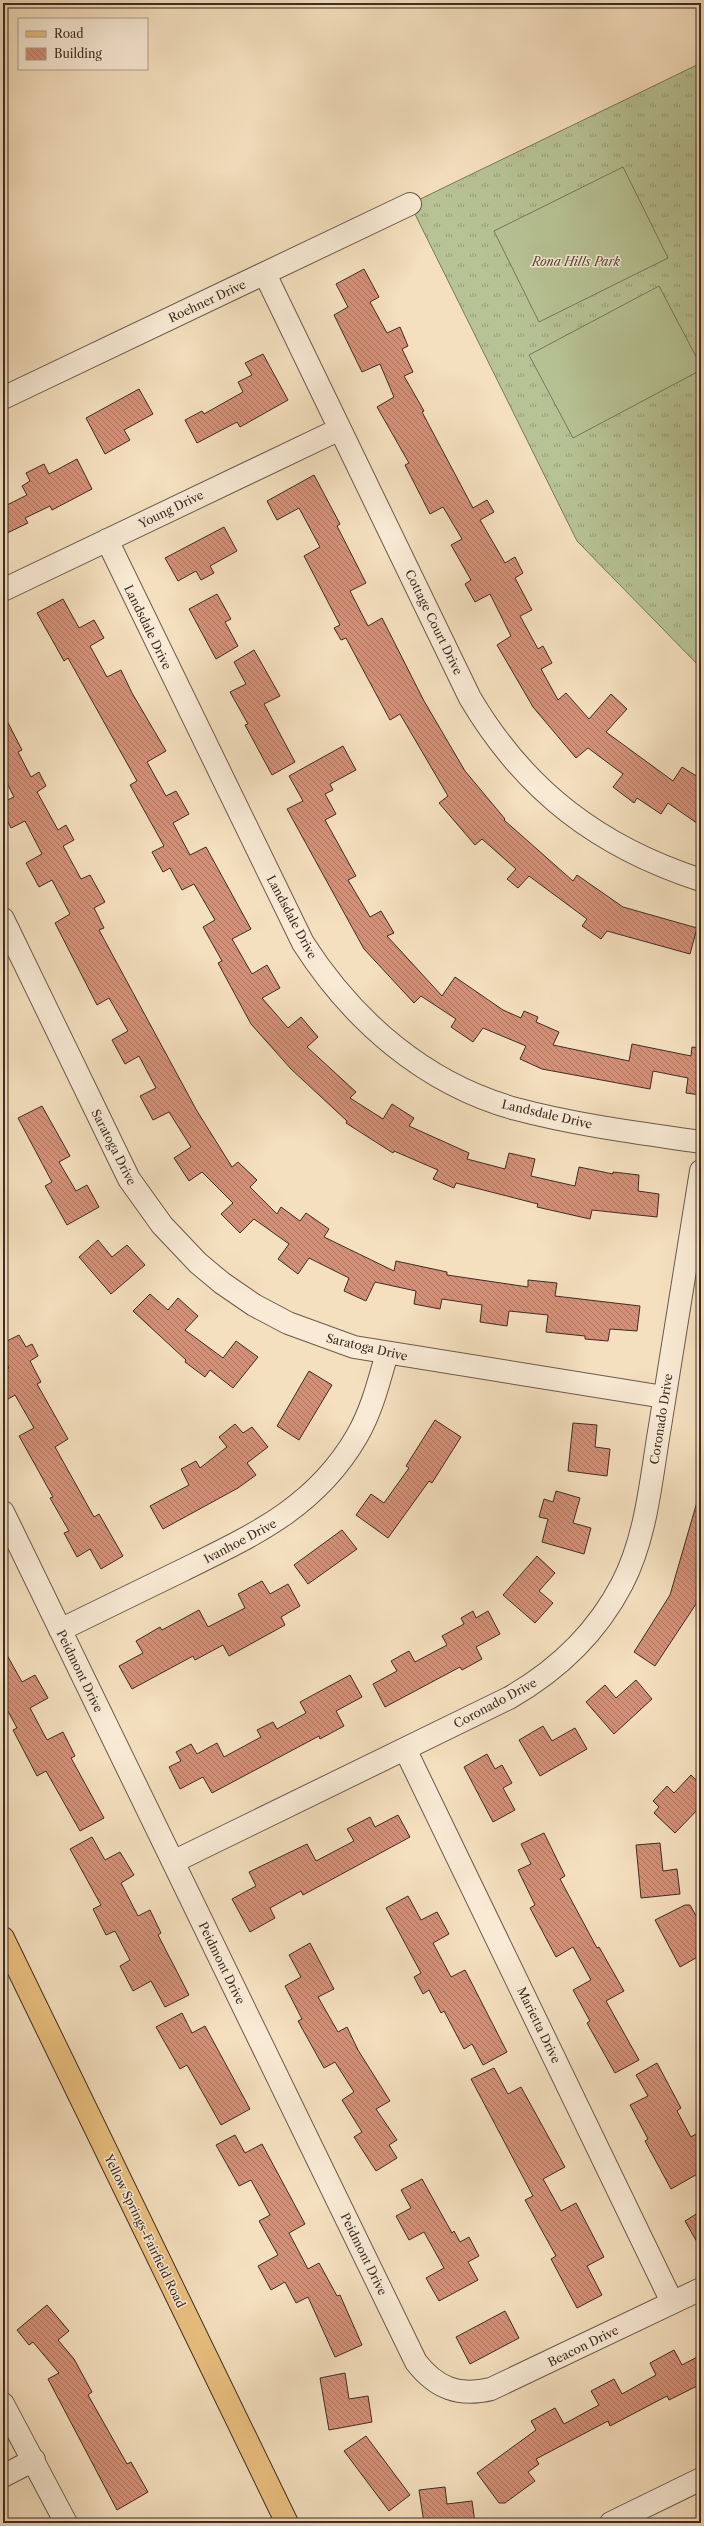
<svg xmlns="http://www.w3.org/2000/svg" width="704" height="2526" font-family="'Libre Caslon Text',serif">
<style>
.grass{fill:url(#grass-tufts);stroke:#7a785c}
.pitch{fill:#b7c395;stroke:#7a785c}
.building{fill:url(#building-back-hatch);stroke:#3e2d23}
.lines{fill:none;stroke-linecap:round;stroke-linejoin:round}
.minor-casing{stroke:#6c5a4a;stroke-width:24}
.major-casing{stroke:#3e2d23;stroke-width:24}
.minor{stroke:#f8ead5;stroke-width:22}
.major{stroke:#eac07f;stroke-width:22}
.labels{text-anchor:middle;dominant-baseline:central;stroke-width:3;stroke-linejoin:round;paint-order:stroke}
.park-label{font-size:12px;font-style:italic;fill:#564b3a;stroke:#f8ead5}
.street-label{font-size:12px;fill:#3e2d23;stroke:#f8ead5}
</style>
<defs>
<pattern id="grass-tufts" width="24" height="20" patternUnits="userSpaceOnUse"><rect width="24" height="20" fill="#b7c395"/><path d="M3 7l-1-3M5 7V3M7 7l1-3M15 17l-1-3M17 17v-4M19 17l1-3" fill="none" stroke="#969f79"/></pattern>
<pattern id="building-back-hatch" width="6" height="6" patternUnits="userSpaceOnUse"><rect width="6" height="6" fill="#d39078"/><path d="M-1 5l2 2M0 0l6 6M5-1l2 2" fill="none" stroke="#ad7662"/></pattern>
</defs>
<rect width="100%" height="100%" fill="#f4dfbe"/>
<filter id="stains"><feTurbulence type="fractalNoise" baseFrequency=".005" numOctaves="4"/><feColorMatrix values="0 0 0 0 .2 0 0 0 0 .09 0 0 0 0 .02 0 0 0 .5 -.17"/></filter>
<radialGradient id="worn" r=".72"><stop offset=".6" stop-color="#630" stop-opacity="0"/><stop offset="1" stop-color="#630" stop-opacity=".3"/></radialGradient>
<path class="grass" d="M701,63v605l-124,-127 -167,-337z"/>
<path class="pitch" d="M623,167l45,91 -129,64 -45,-91z
M659,286l42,80v4l-128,68 -44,-83z"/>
<path class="building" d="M364,269l15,28 -9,5 17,31 13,-6 8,19 -6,3 11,23 -9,4 20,35 -2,1 51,96 14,-8 7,12 -14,8 25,43 10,-6 8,16 -8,5 17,32 -12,6 18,33 5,-3 9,17 -11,6 17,31 8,-7 23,26 22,-25 16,15 -21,23 67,49 9,-14 19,12v47l-33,-23 -7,11 -24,-16 -3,5 -21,-16 10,-13 -35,-26 -12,10 -43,-51 -36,-62 14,-9 -21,-42 -15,8 -10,-18 6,-4 -20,-35 11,-6 -19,-32 -13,7 -25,-49 4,-2 -32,-56 17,-10 -14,-33 -18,8 -28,-57 14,-8 -12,-23z
M263,354l25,46 -48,27 -3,-5 -40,21 -12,-23 17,-9 2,3 39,-22 -5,-10 14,-7 -7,-12z
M139,389l14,25 -29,16 6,10 -25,14 -19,-36z
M77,459l15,30 -40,21 -2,-4 -25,12 3,5 -25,12v-28l24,-12 -5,-9 8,-5 -4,-8 18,-9 5,10z
M314,475l26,49 -3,2 29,57 -16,8 18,35 14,-8 42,83 41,70 40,48 -1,1 69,61 4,-6 46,32 74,21 -7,26 -83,-23 -6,8 -19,-13 5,-7 -58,-43 -11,12 -11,-9 9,-10 -34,-30 -7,6 -36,-42 9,-7 -48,-82 -10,6 -44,-82 -5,2 -7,-12 6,-3 -36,-69 16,-9 -21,-39 -22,12 -10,-19z
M224,527l13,24 -27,15 4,7 -13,7 -5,-9 -18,10 -13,-23z
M217,594l14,25 -6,3 13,24 -22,13 -27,-50z
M63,599l16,29 15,-8 10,18 -14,8 17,31 14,-7 11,23 34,58 -19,11 19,34 10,-5 13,23 -16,9 17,32 16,-8 45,82 -19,10 20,35 15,-9 13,23 -18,10 26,30 13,-11 17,20 -11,10 49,45 -6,6 33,21 9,-15 22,14 -5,8 60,27 -2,6 38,10 4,-16 26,6 -4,17 44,10 4,-19 34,7v-2l26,3 -1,16 21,3 -2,23 -65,-7 -2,9 -53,-12 1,-3 -82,-21 -2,5 -21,-9 5,-9 -44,-19 -1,2 -47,-30 1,-2 -56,-52 -40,-45 -33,-61 4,-2 -19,-34 12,-7 -21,-36 -12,6 -12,-22 -7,4 -11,-20 12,-6 -34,-61 7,-4 -69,-123 -4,3 -27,-48z
M254,650l26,46 -16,8 31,58 -23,13 -27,-50 3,-1 -18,-32 16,-8 -12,-22z
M3,713l19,37 -4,2 13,25 8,-5 7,14 -9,6 16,29 5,9 8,-5 8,15 -11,6 18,33 9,-4 15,27 -11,6 10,20 -5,2 98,181 35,56 6,-5 19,18 -7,7 27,27 4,-7 19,14 6,-8 23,16 -5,8 70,34 2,-10 51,11v3l81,12v-7l29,3 -2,13 85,10 -3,25 -27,-2 -2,12 -23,-2v-3l-39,-4 2,-17 -39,-4 -2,15 -27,-4 2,-17 -40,-6 -2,10 -26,-5 2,-13 -41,-9 -9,19 -22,-10 5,-13 -40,-20 -11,16 -20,-15 11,-15 -35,-25 -14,14 -19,-19 12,-11 -31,-31 -13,9 -15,-23 17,-11 -22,-35 -16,8 -13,-24 16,-8 -17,-32 -14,8 -13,-24 16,-9 -19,-33 -12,7 -42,-82 15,-9 -18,-34 -13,7 -13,-24 16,-9 -17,-33 -14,7 -8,-16v-10l11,-5 -11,-22z
M343,746l13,24 -26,14 3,6 -8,4 11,20 -11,6 31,56 -8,4 22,37 11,-6 13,22 -7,3 55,60 13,-19 48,33 18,8 3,-7 14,6 -2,5 23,10 -6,13 76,16 3,-17 59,12 1,-9 9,1v47l-15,-2 2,-15 -35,-7 -3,18 -108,-20 -22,-10 6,-13 -43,-18 -10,14 -22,-15 5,-8 -35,-23 -7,7 -50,-54 -77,-140 16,-8 -14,-25z
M42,1106l28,50 -11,6 17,29 11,-6 12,22 -32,18 -22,-39 7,-4 -34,-64z
M98,1240l14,17 15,-12 18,20 -34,29 -32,-37z
M150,1294l18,16 10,-12 20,18 -13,14 38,28 13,-17 22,16 -25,31 -23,-18 -5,7 -20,-15 1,-2 -53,-49z
M19,1335l7,12 6,-3 6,12 -8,5 11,21 -4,2 31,55 -13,8 39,70 5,-3 24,42 -22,13 -11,-20 -13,8 -13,-24 5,-2 -19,-33 3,-1 -34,-61 15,-8 -19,-33 -12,7v-31l6,-3 -6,-10v-15z
M309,1371l23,14 -33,55 -22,-14z
M435,1420l26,17 -29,46 -3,-2 -41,57 -32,-23 15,-21 13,9 25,-35 -3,-2z
M573,1423l24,2 -2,22 15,2 -3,27 -39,-5z
M235,1424l8,9 9,-6 16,20 -21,16 9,12 -18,13 -75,41 -13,-23 39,-21 -8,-16 15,-8 4,7 27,-21 -8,-10z
M556,1491l24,7 -7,25 18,5 -7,26 -42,-12 6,-23 -9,-2 5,-18 9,3z
M697,1502l4,1v83l-5,18 -41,62 -21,-14 36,-57z
M342,1530l15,19 -49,35 -14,-19z
M537,1556l18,17 -16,18 14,12 -18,20 -32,-28z
M262,1581l8,13 18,-10 12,22 -19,11 4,8 -56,31 -6,-11 -28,15 -2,-4 -61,33 -13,-23 24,-13 -7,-12 24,-14 2,3 37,-20 9,17 37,-19 -7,-14z
M473,1611l3,7 12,-7 12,23 -24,13 6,12 -20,11 -2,-3 -75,40 -12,-23 24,-13 -6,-10 18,-10 6,11 32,-17 -5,-9 22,-12 -3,-6z
M3,1648l19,34 13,-7 13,23 -18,10 17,32 16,-8 12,24 -4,2 33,60 -24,13 -34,-60 -9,5 -24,-46 4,-2 -14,-26z
M350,1675l12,22 -26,14 8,15 -24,13 -1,-3 -107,57 -9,-16 -23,12 -11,-22 12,-6 -5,-9 15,-8 6,10 20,-11 7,14 37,-20 -4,-7 16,-8 4,7 29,-16 -6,-11z
M636,1680l16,19 -38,35 -28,-32 19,-17 11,13z
M543,1726l9,15 23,-13 12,21 -47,27 -21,-36z
M487,1754l8,15 7,-4 10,18 -9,5 12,22 -22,12 -29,-55z
M691,1775l10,10v21l-26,27 -21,-20 5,-6 -6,-6 14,-15 7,7z
M398,1815l12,22 -107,58 -2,-4 -31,17 5,10 -25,14 -18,-33 24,-13 -7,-14 58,-28 9,17 38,-20 -7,-12 23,-12 5,10z
M544,1833l21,43 -5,3 37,69 2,-1 25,44 -18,10 33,59 -24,13 -28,-50 3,-2 -17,-31 18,-10 -18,-33 -17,10 -26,-49 5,-3 -17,-35 13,-6 -10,-20z
M92,1837l13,23 15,-8 14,23 -13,8 17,33 12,-6 11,23 -3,2 31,60 -24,12 -14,-26 -18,10 -13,-25 10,-6 -15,-29 -9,4 -13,-26 8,-4 -31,-56z
M660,1843l3,28 14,-2 3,25 -39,4 -5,-53z
M408,1896l13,24 16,-8 12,22 -16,9 18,34 14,-7 42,82 -24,13 -11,-21 -8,5 -20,-38 -3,2 -12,-23 -6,4 -9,-17 7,-4 -35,-65z
M685,1905h5l11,20v30l-21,12 -25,-47z
M310,1943l24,46 -16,8 20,35 9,-5 11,23 32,51 -14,8 21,31 -8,5 8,13 -21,13 -22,-34 8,-5 -20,-32 12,-8 -19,-30 -11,6 -26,-47 4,-2 -17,-33 16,-9 -12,-22z
M182,2013l10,20 13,-7 45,83 -29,16 -34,-60 -7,4 -24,-42z
M657,2063l24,45 -4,3 14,26 10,-6v41l-30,17 -26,-48 3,-2 -18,-34 18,-9 -12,-21z
M494,2068l14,26 13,-7 44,80 -22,12 18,32 15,-8 28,54 -17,9 15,29 -25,13 -26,-49 5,-3 -31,-56 8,-4 -62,-117z
M235,2135l10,18 17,-9 43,80 -16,9 19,36 11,-6 18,33 3,-1 22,50 -27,12 -27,-60 -12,6 -11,-21 -14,8 -13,-24 20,-11 -19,-34 11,-6 -19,-35 -12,6 -23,-41z
M422,2179l30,54 2,-2 6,11 9,-5 10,19 -11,6 10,18 -39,21 -13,-23 18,-10 -20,-36 -15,8 -13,-24 15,-8 -10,-18z
M701,2211v38l-16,-28z
M47,2305l22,26 -11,9 16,19 18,33 -4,3 39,69 4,-2 17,30 -31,18 -69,-131 11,-6 -26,-31 -4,3 -12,-15z
M505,2311l14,27 -49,26 -14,-27z
M674,2350l8,15 19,-10v29l-32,16 -2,-4 -57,30 -2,-5 -72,38 3,5 -11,8 7,9 -30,22h-6l-22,-30 59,-43 -5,-9 24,-13 9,16 35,-19 -8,-14 23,-12 8,15 34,-19 -6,-12z
M345,2373l4,26 19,-3 4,26 -43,8 -9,-52z
M366,2436l44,59 -21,16 -45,-60z
M445,2487l2,17 25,-3 3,22h-51l-5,-33z"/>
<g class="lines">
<g class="minor-casing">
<path id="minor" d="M265,274l205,424c55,93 129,149 231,182
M3,398l407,-194
M107,540l196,403c50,78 122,141 213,166 60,16 123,24 185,33
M3,590l337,-161
M3,919l126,260 33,46 36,38 24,20 32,22 34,18 66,24 310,50
M3,1512l413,850c20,26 43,35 75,27l210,-100
M60,1630c41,-20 82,-40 123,-60 71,-35 133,-63 174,-134 15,-26 22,-55 30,-83
M405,1749l267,553
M173,1862l336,-164c49,-28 87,-64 113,-114 25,-48 29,-106 38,-158 14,-85 27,-170 41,-255
M3,2404l63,119
M3,2476l31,-16
M611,2523l90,-44"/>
</g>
<g class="major-casing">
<path id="major" d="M3,1938l284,585"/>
</g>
<use href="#minor" class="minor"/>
<use href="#major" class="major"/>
</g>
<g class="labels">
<g class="park-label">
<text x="576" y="261">Rona Hills Park</text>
</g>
<g class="street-label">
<text transform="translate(207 301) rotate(-25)">Roehner Drive</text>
<text transform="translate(171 509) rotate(-26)">Young Drive</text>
<text transform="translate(434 622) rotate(64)">Cottage Court Drive</text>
<text transform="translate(148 627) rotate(64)">Landsdale Drive</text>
<text transform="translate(292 917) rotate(62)">Landsdale Drive</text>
<text transform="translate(547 1114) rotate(13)">Landsdale Drive</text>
<text transform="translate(114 1147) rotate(63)">Saratoga Drive</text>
<text transform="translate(367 1347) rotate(13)">Saratoga Drive</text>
<text transform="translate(661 1419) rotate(-81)">Coronado Drive</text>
<text transform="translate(240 1541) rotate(-28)">Ivanhoe Drive</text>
<text transform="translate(80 1671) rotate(64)">Peidmont Drive</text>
<text transform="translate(495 1703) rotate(-28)">Coronado Drive</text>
<text transform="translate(222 1963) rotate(64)">Peidmont Drive</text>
<text transform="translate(539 2025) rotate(64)">Marietta Drive</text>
<text transform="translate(145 2231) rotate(64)">Yellow Springs-Fairfield Road</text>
<text transform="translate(364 2254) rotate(64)">Peidmont Drive</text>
<text transform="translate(583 2346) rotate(-26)">Beacon Drive</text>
</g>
</g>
<rect width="704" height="2526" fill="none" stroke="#f4dfbe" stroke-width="16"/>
<rect x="4" y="4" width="696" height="2518" fill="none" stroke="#3e2d23" stroke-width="2"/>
<rect x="8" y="8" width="688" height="2510" fill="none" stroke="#3e2d23"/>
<rect x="18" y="18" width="130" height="52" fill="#f8ead5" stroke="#ae9e8e"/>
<rect x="26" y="31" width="20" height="6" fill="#eac07f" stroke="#ae9e8e"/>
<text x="54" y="38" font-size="12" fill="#3e2d23">Road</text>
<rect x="26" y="48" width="20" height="12" fill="url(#building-back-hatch)" stroke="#ae9e8e"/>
<text x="54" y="58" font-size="12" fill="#3e2d23">Building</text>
<rect width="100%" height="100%" filter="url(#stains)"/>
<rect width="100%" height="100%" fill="url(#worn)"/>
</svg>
